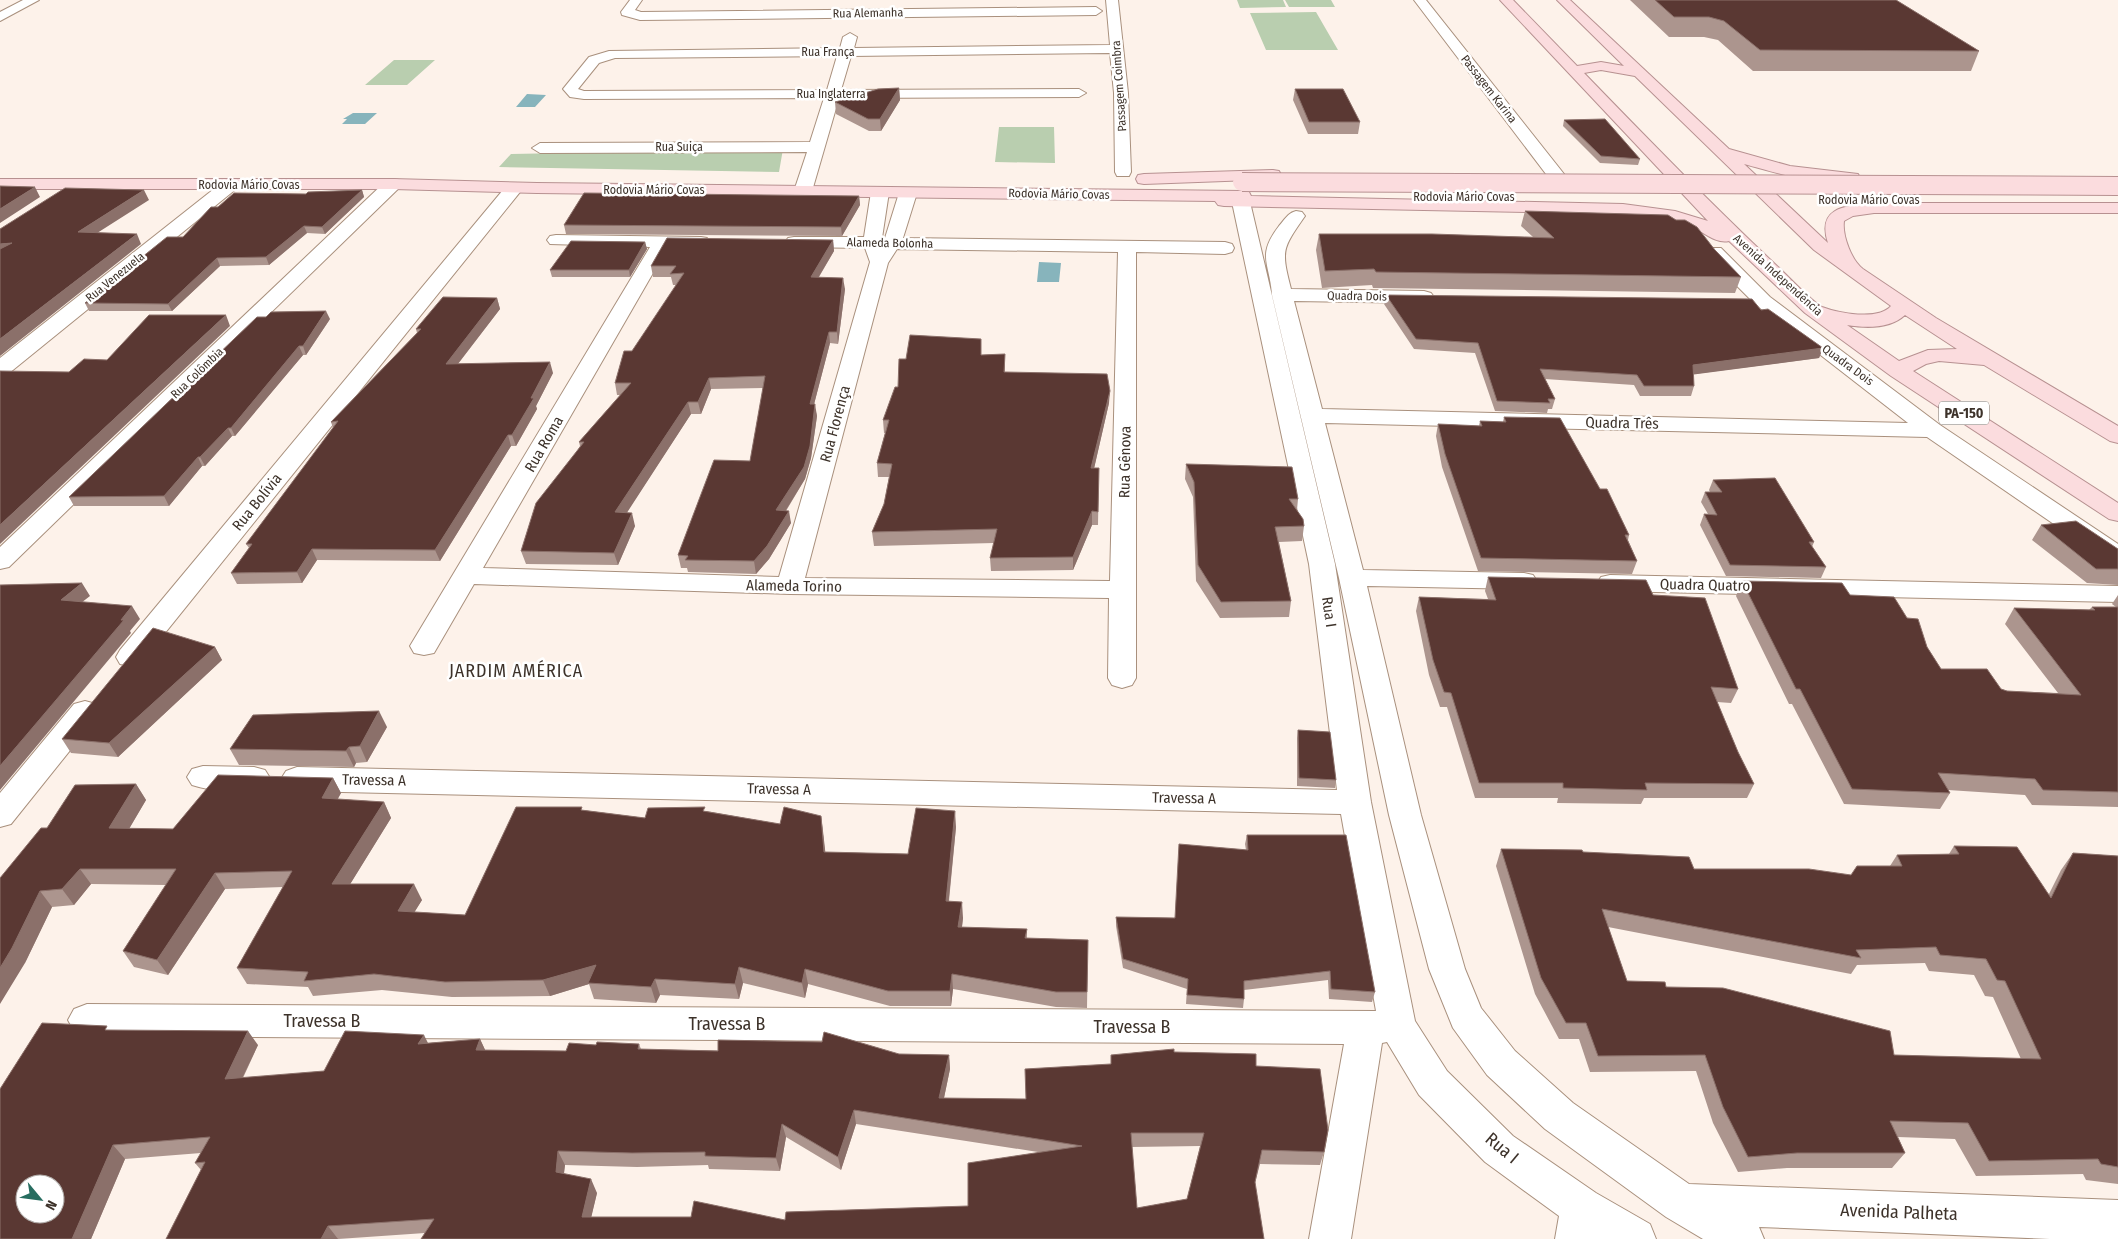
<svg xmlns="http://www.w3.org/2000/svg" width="2118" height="1239" font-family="'Fira Sans Condensed',sans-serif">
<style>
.green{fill:#b9ceaf}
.water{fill:#87b4bc}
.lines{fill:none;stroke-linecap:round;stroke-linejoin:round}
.street-casing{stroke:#a9907d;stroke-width:2}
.primary-casing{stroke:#b79191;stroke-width:2}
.street{fill:#fff;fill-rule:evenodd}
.primary{fill:#fbdcde;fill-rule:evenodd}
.primary-bridge-casing{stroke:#b79191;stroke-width:20;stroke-linecap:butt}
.primary-bridge{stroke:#fbdcde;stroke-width:18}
.wall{fill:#ac958e;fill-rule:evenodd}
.shaded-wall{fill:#8b706a}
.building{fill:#5a3833;stroke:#8b706a;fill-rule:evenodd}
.labels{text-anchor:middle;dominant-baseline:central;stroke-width:5;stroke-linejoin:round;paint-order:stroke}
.far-street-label{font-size:12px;fill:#3d322a;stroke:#fff}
.shield{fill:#fff;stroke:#77706a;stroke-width:1}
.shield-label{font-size:14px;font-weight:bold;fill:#3d322a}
.street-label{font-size:15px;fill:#3d322a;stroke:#fff}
.quarter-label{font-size:18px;letter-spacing:1px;fill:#3d322a;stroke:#fff}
.near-street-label{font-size:18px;fill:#3d322a;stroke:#fff}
</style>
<rect width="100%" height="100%" fill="#fdf2ea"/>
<path class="green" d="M1237,0h46l3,7 -46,1z
M1285,0h46l4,7h-46z
M1316,12l22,38h-72l-16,-37z
M394,60h41l-28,25h-42z
M999,127h55l1,36 -60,-1z
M783,149l-4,23 -280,-5 12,-13z"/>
<path class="water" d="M527,94l19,1 -11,12h-19z
M353,113h24l-12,11h-23l5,-5h-4z
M1039,262l22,1 -2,19h-22z"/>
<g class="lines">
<g class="street-casing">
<path id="street" d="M23,0h16l-39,21v-9z
M630,0h12l-7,10 6,2 455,-5 6,4 -6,4 -456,5 -18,-5 -1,-3z
M1106,0h12l10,93 3,79 -2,4h-12l-2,-4 -1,-79 -4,-40 -259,3 -10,34 238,-1 7,4 -7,4 -240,1 -27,93 -3,4h-12l-3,-4 13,-39 -267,1 -8,-5 8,-5 270,-1 14,-44 -240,1 -14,-2 -7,-8 26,-32 20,-6 231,-3 3,-11 7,-4 7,4 -3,11 256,-3zM837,56l-10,34 -243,1 -6,-2 21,-26 16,-5z
M1414,0h12l138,174 2,4 -2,4h-12z
M393,179l6,1 2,4 -2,4 -390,379 -9,2v-22l387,-367z
M230,180l6,1 2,4 -2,4 -228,185 -8,1v-17l224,-177z
M514,183l6,1 3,4 -3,4 -380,472 -10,2 -10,-2 -4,-7 4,-7 388,-466z
M880,187l6,1 3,4 -7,46h3l14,-45 3,-4h12l3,4 -14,45 322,4 7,2 2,4 -2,4 -7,2 -89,-2v426l-4,7 -10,3 -10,-3 -4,-7 1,-80 -319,-4 -316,-10 -40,69 -10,2 -10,-2 -4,-7 240,-399 -100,-3 -3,-4 3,-4 6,-1 145,2 6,1 3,4 -3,4 -39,1 -185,321 296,9 91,-315 -5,-14 -71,-1 -6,-1 -3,-4 3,-4 6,-1h70l7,-45 3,-4zM897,249l221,3 -8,329 -305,-3 83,-315z
M1241,197l6,1 3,4 85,362 36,238 44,219 32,50 66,65 83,57 54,31 6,15h-101l4,-23 -74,-54 -66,-67 -32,-53 -5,1 -31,196h-42l35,-195 -1257,-8 -13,-5 -6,-11 6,-11 13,-5 1289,7 -35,-197 -1044,-23 -11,-4 -5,-8 5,-8 11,-4 1040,23 -28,-226 -77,-362 3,-4z
M1296,211l6,1 3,4c-23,33 -24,34 -14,73l133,2 7,2 3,4 -3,4 -7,2 -130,-2 28,108 586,14 -152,-118 -49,-49 -2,-4 2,-4h14l49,49 170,128 178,119v20l-9,-2 -182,-125 -602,-14 38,147 161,3 9,2 4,6 -4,6 -9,2 -157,-3 54,229 44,154 16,39 34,43 58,52 116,81 429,16v39h-68l-291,-12 5,12h-61l-37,-22 -121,-88 -58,-54 -34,-47 -24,-59 -40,-154 -50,-237 -67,-283c-2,-32 -16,-39 7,-69 6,-7 9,-13 17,-15z
M1610,575l508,11v16l-508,-11 -9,-2 -4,-6 4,-6z
M85,701l11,3 4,7 -4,7 -85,106 -11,3v-34l74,-89z
M203,766l51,1 11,3 5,8 -5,8c-21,7 -52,6 -73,-1l-5,-8 5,-8z"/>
</g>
<g class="primary-casing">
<path id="primary" d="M1500,0h13l64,66 24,-4 23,4 -67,-66h13l159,149 61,17 68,8 2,4 -2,4c-29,7 -85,-10 -114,-18l84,79c-12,-37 19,-37 46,-40h244v10h-244l-21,3 -9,5c-2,15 8,40 19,48l73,49 182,108v17l-8,-2 -126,-76 -45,-4 -13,3 -13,7 205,132v18l-9,-2 -218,-143 -86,-63 -76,-72c-13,3 -24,-8 -36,-14 -22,-9 -46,-11 -70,-13l-399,-8 -6,-1 -3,-4 -678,-8 -144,-4h-393v-10h393l144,4 706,8 6,1 2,4 372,8 52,7 33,10zM1601,70l34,6 179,174 77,56c-13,15 -53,7 -69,1 -9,-4 -35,-32 -45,-41 -66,-62 -129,-127 -193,-193zM1905,315l52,34 -29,1 -29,11 -52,-36c18,3 43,4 58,-10z
M1273,170l6,1 2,4 -2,4 -135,5 -6,-1 -2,-4 2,-4 6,-1z"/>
</g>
<use href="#street" class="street"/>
<use href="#primary" class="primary"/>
<g class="primary-bridge-casing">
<path id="primary-bridge" d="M1242,182l876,4"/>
</g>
<use href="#primary-bridge" class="primary-bridge"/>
</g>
<path class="wall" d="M1630,0h266l83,51 -8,20h-218l-35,-31 -14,-3h-35z
M899,88l1,12 -19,31h-12l-33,-17 -1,-12z
M1295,89l65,33 -2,12h-50l-15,-34z
M1564,120l76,39 -2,6 -38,-2 -37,-37z
M362,190l2,7 -39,37 -18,-1 -38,32 -49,1 -48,45h-83l-4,-8 98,-66 35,-30 88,-13z
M859,196l1,9 -18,31 -276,-2 -2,-9z
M1525,211l190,39 26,27 -6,16 -362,-5 -1,-3 -50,3 -6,-38 3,-16 214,3 -12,-11z
M833,240l1,11 -15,26 26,12 -7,55 -8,-1 -16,61 3,12 -6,42 -6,21 -19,32 5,12 -22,36 -13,15 -68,-2 -1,-4h-6l-3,-13 72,-94 13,-73 -52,1 -10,25h-10l-65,99 9,13 -17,39 -92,-1 -5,-13 59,-105 -1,-4 41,-47h-3l-2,-12 17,-32 45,-66h-4l-2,-8h-18l-2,-11z
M645,242l2,7 -17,28h-78l-2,-7z
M1386,295l375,15 62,38 -4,10 -125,16v12l-3,10h-51l-6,-11 -89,-6 10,20 -3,10h-4l-1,4 -52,-2 -20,-58 -61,-4 -30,-45z
M497,298l3,11 -42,55 95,9 -17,33 1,3 -21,37h-5l-71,115 -123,-1 -15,23 -65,1 -6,-11 18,-25 -3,-4 87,-116 -2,-6 86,-89 -1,-4z
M330,319l-24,36h-3l-68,81h-3l-27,30h-3l-33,40h-95l-5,-9z
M1005,354v18l104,31 -15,65h5l-1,57h-6l-19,45 -82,1 -1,-13 4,-15 -120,3 -2,-14 12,-28 5,-27h-11l-1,-14 8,-30h-1l-1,-13 15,-33 84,-32z
M1504,417l96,72 29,46 -1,5 9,21 -5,13 -154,-3 -36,-104 -6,-31 2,-12 41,2 1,-5 23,1z
M1186,464l112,35 -1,11 7,16 -2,15 -23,1 12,59 -2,16 -69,1 -24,-37 -3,-84 -8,-18z
M1713,480l101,62 -2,5 14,20 -5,11 -95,-2 -26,-51 4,-11h4l-7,-12 4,-10h5l-1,-2z
M2041,525l77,24v36l-31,-2 -55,-43z
M1488,577l165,18 85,94 -7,14 -14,-1 21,50 16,32 -7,14h-103l-3,6 -84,-1 1,-5h-83l-28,-91h-7l-11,-32 -13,-64 3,-14 69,2 -3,-8z
M1742,581l108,14 77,52 14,22 66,22 51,2 -53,-69 9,-16 75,2 3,-3h24l-4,-3 6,-9v212l-86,-2 -7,-10 -77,-5 2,3 -10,16 -96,-5 -52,-100h-3l-53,-108z
M215,647l7,13 -104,97 -47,-4 -9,-14z
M387,727l-20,35 -11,1 -2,4 -115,-2 -9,-16z
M1298,730l38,50 -1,8 -38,-2v-48z
M333,778l8,15 -4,6 47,3 7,16 -41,66 72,16 -8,12 51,3 118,-105 62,8 61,-7 74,13 41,-8 4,36 83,2 48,-27 -7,74 14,17 -1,9 65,2v9l61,2 -1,68 -31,-1 -103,-18 -2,17h-61l-82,-22 -3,14 -62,-15 -4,16 -79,-4 -4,8 -62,-4 -5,-15 -39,12 -98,1 -70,-7 -69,6 -5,-9 -61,-3 -10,-16 46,-81 -58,2 -57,86 -34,-8 -11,-16 43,-66 -75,-1 -17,21 -22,2 -27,56 22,-135 89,-44 10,16 -17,29h44z
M1247,835l128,157 -3,10 -43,-3 -1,-19 -84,10v9l-1,9 -57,-4 1,-15 -64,-21 -7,-42v-9l58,1 72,-68 -1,-6z
M1954,846l95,48 12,-24 12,-17 45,3v328l-32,-4 -3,-6 -107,2 -21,-37 -57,-2 7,16 -13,15h-105l-49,4 -25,-49 -17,-52 -106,1 -11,-33h-20l-24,-45 -39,-128 5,-17 82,3 111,17 157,6 39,-9 7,-11 52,-1zM1608,927l243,47 6,-9 68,-2 4,8 45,4 11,21 8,1 28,62 -127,-4 -228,-68 -39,-6z
M110,1030l148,15 -15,33 81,-7 104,-28 52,-4 5,11 81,1 30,-6 43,-1 2,5 308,6 1,14 -6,29 82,1 85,-35 63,-12 82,14 68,86 -4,13 -60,-1 -5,19 9,56 -839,-6 -87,6h-172l35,-69 -6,-7 6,-10 -76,6 -34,80h-91zM856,1124l182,28 -70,54 -183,14 -194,-3 6,-24 -33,-19 1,-9 72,2 71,-2 1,4 71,2 6,-34 55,33zM1200,1146l-13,53 -50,9 -5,-61z"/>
<path class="shaded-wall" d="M899,88l1,12 -19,31 -1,-12z
M35,187l5,10 -40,26v-14z
M144,190l5,10 -66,42 -5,-10z
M362,190l2,7 -39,37 -3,-7z
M859,196l1,9 -18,31 -1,-9z
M304,226l3,7 -38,32 -3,-8z
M137,234l4,10 -141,112v-17z
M833,240l1,11 -22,37 -1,-11z
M645,242l2,7 -17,28 -1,-7z
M12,243l-12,12v-11z
M217,258l3,8 -48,45 -4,-7z
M843,278l2,11 -7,55 -1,-12z
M497,298l3,11 -50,65 -4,-10z
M326,311l4,8 -24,36 -3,-9z
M226,315l4,11 -230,218v-19z
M829,332l1,11 -19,73 -1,-12z
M299,346l4,9 -68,81 -4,-8z
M1823,348l-4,10 -129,17 3,-10z
M550,362l3,11 -17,33 1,3 -21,37 -4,-11z
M709,378l2,11 -10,25 -3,-12z
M1110,391l-1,12 -18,79v-14z
M688,402l3,12 -72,111 -4,-13z
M815,404l2,12 -6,42 -6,21 -27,44 -2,-13z
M228,428l4,8 -27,30 -5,-9z
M508,435l3,11 -71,115 -5,-11z
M198,457l4,9 -33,40 -5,-10z
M789,511l2,12 -22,36 -13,15 -2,-13z
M1092,511v14l-19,45v-13z
M632,513l3,13 -17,39 -4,-12z
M312,549l5,11 -15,23 -5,-11z
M82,583l8,13 -22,17 -7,-13z
M132,606l8,13 -10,12 1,2 -131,157v-24z
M215,647l7,13 -104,97 -9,-14z
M379,711l8,16 -20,35 -7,-16z
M349,747l7,16 -2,4 -8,-16z
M333,778l8,15 -11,21 -8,-16z
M136,784l10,16 -26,44 -11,-16z
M384,802l7,16 -50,81 -9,-15z
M955,811l1,16 -9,90 -1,-16z
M821,816l2,15 4,36 -3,-15z
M80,869l11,15 -17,21 -12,-16z
M215,873l10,16 -57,86 -11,-15z
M414,884l8,16 -16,26 -8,-15z
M40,891l12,16 -27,56 -25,41v-36z
M962,902l1,16 -3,24 -2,-15z
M596,965l-7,19 -39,12 -7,-16z
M739,967l4,16 -4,16 -4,-15z
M805,969l3,15 -3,14 -3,-15z
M952,974l1,15 -2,17 -1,-15z
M655,979l5,16 -4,8 -5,-16z
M248,1031l10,14 -23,48 -10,-14z
M424,1035l7,14 -13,-5z
M480,1039l7,15 -11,-4z
M949,1055l1,14 -9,43 -2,-14z
M854,1110l2,14 -15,46 -3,-13z
M782,1124l4,13 -6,34 -4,-13z
M113,1145l12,14 -34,80h-19z
M558,1151l7,14 -3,21 -6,-14z
M591,1179l6,14 -9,38 -6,-14z
M328,1226l10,13h-17z"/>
<path class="building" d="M1655,0h241l83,51 -219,-1 -36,-29 -15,-4h-35z
M899,88l-19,31h-12l-33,-17 43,-13z
M1295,89h48l17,33h-51z
M1605,119l35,40 -39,-3 -37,-36z
M0,186l35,1 -35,22z
M65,188l79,2 -66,42 59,2 -137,105v-90l12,-6 -12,1v-15z
M362,190l-40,37 -18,-1 -38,31 -49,1 -49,46 -83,-1 82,-66h16l28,-30h7l16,-14 72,1 2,-2z
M584,193l275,3 -18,31 -277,-2z
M1525,211l143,4 8,5h9l12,7 18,23 26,27 -365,-5 -2,-3 -49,2 -6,-37h113l122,4z
M667,238l166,2 -22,37 32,1 -6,54h-8l-19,72h5l-5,42 -6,21 -28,43 13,1 -22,35 -13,15 -69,-1 3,-4 -10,-1 36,-95 36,1 15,-85 -56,2 -11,24h-10l-73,110 17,1 -18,40 -93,-2 15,-48 48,-61h-5l52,-59h-16l9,-32h8l52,-78 -14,1 6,-8h-25z
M571,241l74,1 -16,28h-79z
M1386,295l366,4 9,11 7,-1 55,39 -130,17 1,21h-50l-7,-11 -97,-6 15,30h-7l2,4 -53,-2 -19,-58 -62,-4z
M443,297l54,1 -51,66 104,-2 -19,36h3l-22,37h-4l-73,115 -123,-1 -15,23 -66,1 21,-29h-6l92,-123 -7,1 90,-93h-5z
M326,311l-23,35h-4l-68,82h-3l-28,29h-2l-34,39 -95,1 188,-180h9l5,-5z
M149,315h77l-226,210v-154l69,1 15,-13 23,1z
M910,335l71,4v16l24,-1 -1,18 103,2 3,17 -19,77h8l-1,44 -6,-1 -19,46 -83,1 7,-29 -125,3 12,-28 8,-40 -15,-1 12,-43h-6l12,-33h3l1,-28h7z
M1504,417l56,1 40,71h7l22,46h-4l12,26 -156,-3 -36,-104 -7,-30 44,2 -2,-5 26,1z
M1186,464l106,3 6,32h-9l14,20 1,7 -29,1 16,74 -70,1 -23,-37 -4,-83z
M1775,478l39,64h-5l17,25 -96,-2 -26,-51 13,1 -12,-23h17l-9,-12z
M2076,521l42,28v20h-22l-55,-44z
M1488,577l158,3 7,15 52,3 33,91 -27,-2 27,65 16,32 -109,-1 2,7 -84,-2v-5h-84l-28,-90 -7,-1 -11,-32 -14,-63 77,3z
M1742,581l100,2 8,12 44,2 13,21 11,1 9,28 14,22h46l14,20 6,2 74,4 -67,-87 81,2 -3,-3h26v185l-75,-2 -8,-11 -97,-6 12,20 -98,-4 -52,-100h-4z
M82,583l-21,17 71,6 -11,14h3l-124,146v-181z
M153,628l62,19 -106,96 -47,-4z
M379,711l-19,35 -11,1 -3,4 -116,-2 23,-34z
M1298,730l32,2 6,48 -37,-2z
M218,775l115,3 -11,20 62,4 -52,82h82l-16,27 67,4 51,-108h66l-1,3 64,8 3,-10 57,-1 -2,4 77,13 4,-17 37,9 3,36 84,2 8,-46 39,3 -9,90 16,1 -4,25 69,2 -2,9 63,2 -1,52h-31l-104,-18 -2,17h-62l-83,-22 -3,14 -63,-16 -4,17 -80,-5 -4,8 -63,-4 8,-18 -53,15 -98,2 -71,-8 -70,7 4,-9 -71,-4 55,-97 -77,2 -58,87 -34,-9 53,-82h-96l-18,20 -22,2 -28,57 -12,20v-90l41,-50h6l28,-43 61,-1 -27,44 64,1z
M1247,835h99l29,157 -44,-3 -1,-18 -86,10v18l-57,-4 1,-16 -65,-20 -7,-42 59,1 4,-74 69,6z
M1954,846l63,1 34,51 22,-45 45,3v311l-17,-3 -3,-5 -109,2 -21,-38 -78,-2 15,32h-108l-49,4 -25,-50 -18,-52 -107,1 -12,-33h-20l-25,-45 -40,-129 81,1 1,2 106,5 5,12h115l42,6 6,-9h45l-5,-11 62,-1zM1602,909l259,49 -5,-8 80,-3 4,8 46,4 11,21 8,1 36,78 -147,-4 -4,-24 -167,-43 -57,-1 -1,-5 -38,-1z
M42,1023l65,3 -2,4 143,1 -23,48 99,-8 21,-40 79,4 -6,9 62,-5 -4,11 90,1 3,-8 27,2 1,-3 42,2 -1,5 80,2v-11l104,2 2,-10 75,22 50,1 -10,43 87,1 -1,-30 86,-5v-9l63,-6v3l82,2v12l64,3 8,61 -4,22 -62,-2 -7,32 9,57h-843l13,-20 -106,7 -7,13h-155l39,-77 -10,1 15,-26 -97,8 -41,94h-72v-150zM854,1110l228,36 -114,17v43l-182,6 -1,8 -91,-19 -3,16h-109l9,-38 -35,-7 2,-21 74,2 73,-1v4l71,2 6,-34 56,33zM1131,1133h73l-17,66 -50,9zM25,1184h30v30h-30z"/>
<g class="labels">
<g class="far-street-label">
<text transform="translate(868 13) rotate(-1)">Rua Alemanha</text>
<text x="828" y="52">Rua França</text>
<text transform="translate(1119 86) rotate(-94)">Passagem Coimbra</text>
<text transform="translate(1489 89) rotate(52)">Passagem Karina</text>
<text x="831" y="94">Rua Inglaterra</text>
<text x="679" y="147">Rua Suiça</text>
<text x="249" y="185">Rodovia Mário Covas</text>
<text x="654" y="190">Rodovia Mário Covas</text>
<text transform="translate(1059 194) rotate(1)">Rodovia Mário Covas</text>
<text x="1464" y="197">Rodovia Mário Covas</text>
<text x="1869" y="200">Rodovia Mário Covas</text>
<text transform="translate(890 243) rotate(1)">Alameda Bolonha</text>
<text transform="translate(1778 275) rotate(42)">Avenida Independência</text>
<text transform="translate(115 277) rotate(-39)">Rua Venezuela</text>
<text transform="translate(1357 296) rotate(1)">Quadra Dois</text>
<text transform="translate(1848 365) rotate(36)">Quadra Dois</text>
<text transform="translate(197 373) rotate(-44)">Rua Colômbia</text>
</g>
<rect class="shield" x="1939" y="401.5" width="50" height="23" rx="4"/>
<g class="shield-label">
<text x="1964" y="413">PA-150</text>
</g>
<g class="street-label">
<text transform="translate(1622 423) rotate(1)">Quadra Três</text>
<text transform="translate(835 424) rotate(-75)">Rua Florença</text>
<text transform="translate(544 444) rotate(-60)">Rua Roma</text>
<text transform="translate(1125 462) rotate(-89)">Rua Gênova</text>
<text transform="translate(257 502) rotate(-51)">Rua Bolívia</text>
<text transform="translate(1705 585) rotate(1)">Quadra Quatro</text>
<text transform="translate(794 586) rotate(1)">Alameda Torino</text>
<text transform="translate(1329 612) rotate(82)">Rua I</text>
<text transform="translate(374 780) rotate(1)">Travessa A</text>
<text transform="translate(779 789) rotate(1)">Travessa A</text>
<text transform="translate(1184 798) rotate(1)">Travessa A</text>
</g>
<g class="quarter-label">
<text x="516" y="671">JARDIM AMÉRICA</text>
</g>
<g class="near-street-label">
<text x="322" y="1021">Travessa B</text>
<text x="727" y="1024">Travessa B</text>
<text x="1132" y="1027">Travessa B</text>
<text transform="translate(1502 1148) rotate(40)">Rua I</text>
<text transform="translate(1899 1212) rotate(2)">Avenida Palheta</text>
</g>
</g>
<g transform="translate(40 1199) rotate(119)"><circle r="24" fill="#ffffff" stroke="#b1adaa"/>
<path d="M0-4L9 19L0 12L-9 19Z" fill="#276d60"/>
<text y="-8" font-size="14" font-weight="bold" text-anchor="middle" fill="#3d322a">N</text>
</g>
</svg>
